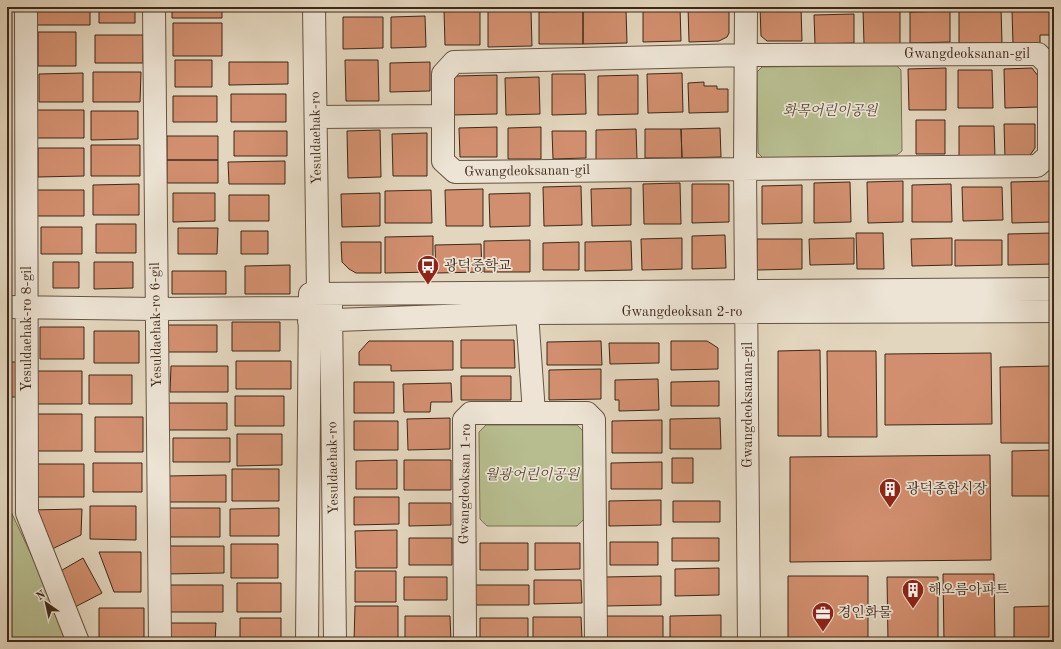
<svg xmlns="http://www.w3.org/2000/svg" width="1061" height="649" font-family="'Old Standard TT','Noto Serif KR',serif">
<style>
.green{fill:#b7bd8f;stroke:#7a7254}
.building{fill:#d28f6f;stroke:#3e2819}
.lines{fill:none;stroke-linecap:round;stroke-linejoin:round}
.minor-casing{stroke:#675442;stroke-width:24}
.minor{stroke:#ede4d5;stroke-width:22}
.labels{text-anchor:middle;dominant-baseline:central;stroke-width:3.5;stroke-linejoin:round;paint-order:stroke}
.street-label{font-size:14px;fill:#3e2819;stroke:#ede4d5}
.park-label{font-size:14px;font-style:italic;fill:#564631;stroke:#ede4d5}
.poi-label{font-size:14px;fill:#3e2819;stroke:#ede4d5;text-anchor:start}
</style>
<rect width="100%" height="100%" fill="#e3d6be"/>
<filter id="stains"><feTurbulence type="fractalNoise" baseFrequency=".005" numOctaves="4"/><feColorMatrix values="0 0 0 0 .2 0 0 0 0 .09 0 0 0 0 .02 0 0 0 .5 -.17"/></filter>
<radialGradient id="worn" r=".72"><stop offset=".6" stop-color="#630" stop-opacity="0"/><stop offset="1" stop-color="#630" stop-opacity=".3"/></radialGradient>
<path class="green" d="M896,65l5,5 1,81 -5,4 -134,3 -5,-5 -1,-81 5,-5z
M486,425h91l6,6 1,88 -7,7h-90l-7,-7 -1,-87z
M7,503l65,139h-65z"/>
<path class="building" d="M36,7h54v18h-54z
M99,7h36v16h-36z
M172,7h50v11h-50z
M643,7h37l1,34 -38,1z
M688,7h41v26l-2,4 -8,4 -30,1z
M760,7h41l1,34h-35l-6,-5z
M959,7h42l1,36h-43z
M480,9v36h-35l-1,-35z
M531,10l1,36 -44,1v-36z
M626,10l1,33 -44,1v-33z
M863,10h37v34h-36z
M1051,10l1,25h-12v9h-27l-1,-33z
M583,11v33h-44v-32z
M950,11v31l-40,1v-31z
M854,14v29l-39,1 -1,-29z
M425,16l1,31 -35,1v-31z
M343,17h40v31l-40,1z
M173,23h49v33h-49z
M38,32h38v34h-38z
M95,35h48v28h-48z
M175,60h37v27h-37z
M345,60h33l1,41h-33z
M229,62h59v22l-59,1z
M430,62v29l-40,1v-29z
M946,68v42h-37l-1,-41z
M1032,68l6,8v31l-33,1 -1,-39z
M958,70h34l1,38h-35z
M93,72h48l-1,30h-47z
M83,73v29h-44v-28z
M682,73l1,39 -35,1 -1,-39z
M552,74h33l1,40 -34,1z
M497,75v39l-46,1 -1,-33 6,-6z
M638,75v39l-40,1v-39z
M539,77l1,37 -34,1 -1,-37z
M704,82v4h13v3h11v23l-39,1 -1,-30z
M231,94h55v28h-55z
M173,96h44v26h-44z
M31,110h53v28h-53z
M91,111h47v28l-47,1z
M916,120h29v34h-29z
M1004,124h31v24l-7,10h-23z
M959,126h35l1,31h-36z
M497,127v30h-37l-1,-29z
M541,127v32h-33v-31z
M720,128l1,29 -39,1 -1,-29z
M636,129l1,30 -41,1v-30z
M645,129h36l1,29h-37z
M380,130l1,47 -33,1 -1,-47z
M234,131h53v25h-53z
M552,131h34v27l-33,1z
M427,133v43h-34l-1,-42z
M167,136h51v24h-51z
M91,145h49v31h-49z
M38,148h46v28l-46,1z
M167,160h51v23h-51z
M285,161v23h-56l-1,-22z
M903,181v41l-35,1 -1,-41z
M1051,181l1,41 -40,1 -1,-41z
M850,182l1,40 -37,1v-40z
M680,183l1,41h-37l-1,-40z
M139,184v31h-46v-30z
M692,184h37v38l-37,1z
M951,184l1,38h-40v-37z
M802,185v38l-40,1v-38z
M581,186l1,39 -38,1 -1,-39z
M962,187h40l1,33 -40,1z
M631,188v37l-39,1 -1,-37z
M483,189v37h-37l-1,-36z
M32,190h52v26h-52z
M431,190l1,33h-47v-32z
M173,193h42v28l-42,1z
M380,193v33l-38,1 -1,-33z
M530,193v33l-40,1 -1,-33z
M229,195h40v26h-40z
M96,224h40v29h-40z
M41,227h41v27h-41z
M178,228h40l-1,26h-39z
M7,231h4v32l-4,1z
M241,231h27v23h-27z
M856,233h27l1,36h-27z
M1053,233l1,31 -46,1v-31z
M725,235l1,33 -34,1v-33z
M433,236v36l-48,1v-36z
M682,238v31l-40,1 -1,-31z
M854,238v26l-44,1 -1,-26z
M952,238v27l-40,1 -1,-27z
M757,239h45v30l-45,1z
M530,240v32h-46v-31z
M955,240h47v25l-47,1z
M631,241l1,29 -47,1v-29z
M341,242h40v31h-25l-7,-4 -7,-7z
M579,242v28h-36v-27z
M481,244l1,28 -46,1 -1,-28z
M53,262h26v26h-26z
M94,262h39v26l-39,1z
M290,265v29h-45v-28z
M172,271h54v23h-54z
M232,322h48v29h-48z
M166,325h51v27h-51z
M40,327h44v32h-44z
M94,331h45v32h-45z
M461,340h53l1,28h-54z
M369,341h84v29l-62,1v-6h-32v-13z
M601,341l1,24h-55v-23z
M671,341h36l5,3 6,4v21l-47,1z
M609,343h50v20l-49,1z
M820,350l1,86h-43v-85z
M827,351h49l1,86h-49z
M991,353l1,71 -107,1v-71z
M236,361h55v28h-55z
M7,362h9v35h-9z
M171,366h57v26h-58z
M1054,366v77h-53l-1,-76z
M601,369v30l-52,1v-30z
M33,371h49v33h-49z
M89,375h43v29h-43z
M461,376h50v24h-50z
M658,379l1,31 -40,1v-11h-4v-20z
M719,381v25h-48v-24z
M354,382h40v31h-40z
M451,383l1,19h-21l-1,10h-26l-1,-28z
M235,396h49v30h-49z
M168,403h59v27h-59z
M7,405h3v52h-3z
M34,414h48v37h-48z
M95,417h48v35h-48z
M450,418v31l-42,1 -1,-31z
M720,418l1,31h-51v-30z
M662,420v33h-50v-32z
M354,421h44v29h-44z
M237,434h45v31l-45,1z
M173,438h57v24h-57z
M1054,450v46h-42v-45z
M990,455l1,105 -201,2v-105z
M672,458h21v25h-21z
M397,460v29h-41v-28z
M404,460h47v30h-47z
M662,462v27h-51v-26z
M93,463h49v29h-49z
M37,464h47v33h-47z
M232,469h47v32h-47z
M226,475v27h-59v-26z
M354,497h45v27l-45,1z
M661,500v25l-52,1v-25z
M673,501h47v21h-47z
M409,503h42v22l-42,1z
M90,506h46v34l-46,-1z
M164,508h56v29h-56z
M279,508v28h-49v-27z
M82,509l-1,26 -33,16 -19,-41z
M397,530v38h-41l-1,-37z
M409,538h43v27h-43z
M672,538h47v23h-47z
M610,542h48v23h-48z
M480,543h48v27h-48z
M535,543h45v26l-45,1z
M231,544h47v34h-47z
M166,546h58v27l-59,1z
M99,552h42v40h-27z
M83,558l19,35 -27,14 -18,-34z
M719,568v27l-44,1v-27z
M355,571h41v31h-41z
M943,574h51l1,68h-51z
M661,576v29l-56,1v-29z
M788,576h80v66h-80z
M404,577h43v23h-43z
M887,577h51v65h-50z
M534,580h47l1,23 -48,1z
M237,583h44v29h-44z
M165,585h58v27h-58z
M474,585h55v20h-55z
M355,606h43v36h-44z
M1054,606v36h-40v-35z
M99,608h45v31l-45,-1z
M721,615v27h-51v-26z
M405,616h45l1,26h-46z
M604,616h59v26h-59z
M533,617h48l1,22 -49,1z
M240,618h41v24h-41z
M480,618h48v24h-48z
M165,623h51l-1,19h-50z"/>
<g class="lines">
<g class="minor-casing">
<path id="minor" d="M26,7l1,506 51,129
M154,7l6,635
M314,7l4,286
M746,7l-1,161 4,474
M1038,54l11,11v90l-12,11 -582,6 -12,-11v-87l11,-12 292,-7z
M316,117l127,-1
M331,305l4,337
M7,307l149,2 154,-1
M527,313l7,100
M309,321l218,-8 527,-2
M307,642l3,-348 744,-5
M465,642l-1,-222 7,-7h116l7,7 2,222"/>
</g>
<use href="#minor" class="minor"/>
</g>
<defs>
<g id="bus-pin" transform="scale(1.15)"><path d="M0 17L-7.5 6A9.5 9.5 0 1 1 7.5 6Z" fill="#8f2418" stroke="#ede4d5"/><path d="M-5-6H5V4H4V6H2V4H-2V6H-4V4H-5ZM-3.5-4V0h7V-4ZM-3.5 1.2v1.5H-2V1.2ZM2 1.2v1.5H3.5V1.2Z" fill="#fff"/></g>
<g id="building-pin" transform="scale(1.15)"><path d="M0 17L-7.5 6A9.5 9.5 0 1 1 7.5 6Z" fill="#8f2418" stroke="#ede4d5"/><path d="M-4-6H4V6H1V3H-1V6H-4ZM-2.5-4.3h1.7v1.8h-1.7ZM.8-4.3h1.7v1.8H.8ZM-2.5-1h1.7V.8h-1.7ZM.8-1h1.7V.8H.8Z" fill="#fff"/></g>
<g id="office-pin" transform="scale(1.15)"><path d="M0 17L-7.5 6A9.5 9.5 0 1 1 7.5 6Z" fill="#8f2418" stroke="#ede4d5"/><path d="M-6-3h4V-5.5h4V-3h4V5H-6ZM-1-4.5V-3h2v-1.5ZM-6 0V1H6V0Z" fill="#fff"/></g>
</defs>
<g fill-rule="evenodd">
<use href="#bus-pin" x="428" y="266"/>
<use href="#building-pin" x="890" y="489"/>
<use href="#building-pin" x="913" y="590"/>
<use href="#office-pin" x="823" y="613"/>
</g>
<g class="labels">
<g class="street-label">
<text x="967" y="54">Gwangdeoksanan-gil</text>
<text transform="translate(316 138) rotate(-91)">Yesuldaehak-ro</text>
<text transform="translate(527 171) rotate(-1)">Gwangdeoksanan-gil</text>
<text x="682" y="312">Gwangdeoksan 2-ro</text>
<text transform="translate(156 325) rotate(-91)">Yesuldaehak-ro 6-gil</text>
<text transform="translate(27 329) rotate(-90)">Yesuldaehak-ro 8-gil</text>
<text transform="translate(748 405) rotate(-90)">Gwangdeoksanan-gil</text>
<text transform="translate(333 468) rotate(-91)">Yesuldaehak-ro</text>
<text transform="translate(465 484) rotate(-89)">Gwangdeoksan 1-ro</text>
</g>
<g class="park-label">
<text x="830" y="111">화목어린이공원</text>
<text x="532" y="475">월광어린이공원</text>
</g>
<g class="poi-label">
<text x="444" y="266">광덕중학교</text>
<text x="906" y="489">광덕종합시장</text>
<text x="928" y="590">해오름아파트</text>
<text x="838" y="613">경인화물</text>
</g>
</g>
<rect width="1061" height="649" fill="none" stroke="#e3d6be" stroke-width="24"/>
<rect x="8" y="8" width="1045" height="633" fill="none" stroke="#3e2819" stroke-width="2"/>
<rect x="12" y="12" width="1037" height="625" fill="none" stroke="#3e2819"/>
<g transform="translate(46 603) rotate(326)" stroke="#ede4d5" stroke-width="3" paint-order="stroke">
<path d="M0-3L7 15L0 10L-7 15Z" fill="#3e2819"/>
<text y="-6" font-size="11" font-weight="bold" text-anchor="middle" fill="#3e2819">N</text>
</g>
<rect width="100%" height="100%" filter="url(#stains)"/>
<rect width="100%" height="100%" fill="url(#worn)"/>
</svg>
